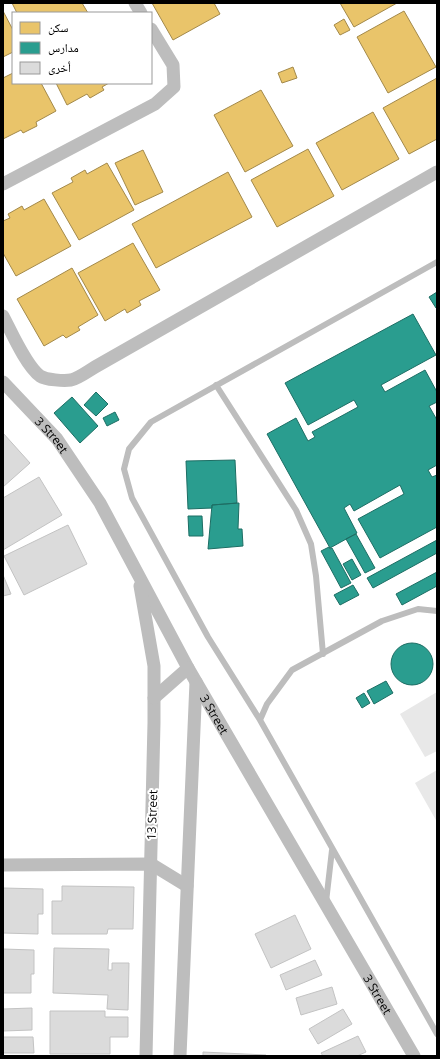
<svg xmlns="http://www.w3.org/2000/svg" width="440" height="1059" font-family="'Open Sans','Noto Naskh Arabic',sans-serif">
<style>
.pitch{fill:#e8e8e8}
.homes{fill:#e9c46a;stroke:#a3894a}
.schools{fill:#2a9d8f;stroke:#1d6e64}
.building{fill:#dbdbdb;stroke:#c3c3c3}
.lines{fill:none;stroke-linecap:round;stroke-linejoin:round}
.service{stroke:#bdbdbd;stroke-width:6}
.minor{stroke:#bdbdbd;stroke-width:13}
.labels{text-anchor:middle;dominant-baseline:central;stroke-width:4;stroke-linejoin:round;paint-order:stroke}
.street-label{font-size:12px;fill:#000;stroke:#fff}
</style>
<rect width="100%" height="100%" fill="#fff"/>
<path class="pitch" d="M437,692v59l-12,6 -25,-43z
M437,770v52l-22,-39z"/>
<path class="homes" d="M12,3h70l6,10h-71z
M152,3h62l6,11 -47,26z
M340,3h57l-43,24z
M3,11l10,19v22l-10,5z
M404,11l32,56 -48,26 -31,-56z
M344,19l6,11 -10,5 -6,-10z
M293,67l4,11 -15,5 -4,-10z
M13,73v10h28l15,28 -20,11 1,4 -14,7 -2,-3 -18,9v-61z
M437,78v61l-28,15 -26,-46z
M56,83h53l-7,4 2,3 -14,8 -3,-4 -20,11z
M261,90l32,56 -48,26 -31,-57z
M373,112l26,47 -57,31 -26,-47z
M308,149l26,47 -57,31 -26,-47z
M143,150l20,42 -28,13 -20,-42z
M107,163l27,47 -55,30 -27,-47 21,-11 -2,-4 14,-8 2,4z
M228,172l24,45 -96,51 -24,-44z
M44,199l27,47 -55,30 -13,-23v-32l7,-3 -2,-4 14,-8 2,4z
M133,243l27,47 -21,11 2,4 -14,8 -2,-4 -20,12 -27,-48z
M72,268l26,47 -20,12 2,3 -14,8 -3,-3 -19,11 -27,-47z"/>
<path class="schools" d="M437,292v15l-1,1 -7,-11z
M413,314l23,41 -55,30 4,7 40,-22 12,22v10l-8,4 8,14v45l-9,5 4,7 5,-2v52l-57,31 -22,-39 46,-25 -4,-9 -46,26 -4,-7 -6,4 13,25 -27,15 -63,-114 29,-16 12,23 7,-4 -3,-5 46,-25 -4,-7 -46,25 -23,-42z
M96,392l12,12 -12,12 -12,-11z
M72,397l26,29 -18,17 -26,-30z
M115,412l4,8 -12,6 -4,-8z
M235,460l2,43 -25,2v3l-24,1 -2,-48z
M239,503l-1,26h4l1,17 -35,3 4,-44z
M188,516h14l1,20h-14z
M356,534l19,34 -10,5 -19,-34z
M437,540v13l-64,35 -6,-10z
M329,547l1,2 2,-1 19,35 -10,5 -20,-37z
M352,559l9,16 -9,5 -9,-16z
M437,572v14l-35,19 -6,-11z
M353,585l6,10 -19,10 -6,-10z
M391 664a21 21 0 1 1 42 0a21 21 0 1 1-42 0Z
M386,681l7,12 -19,11 -7,-13z
M364,693l6,10 -8,5 -6,-10z"/>
<path class="building" d="M3,433l27,30 -27,24z
M39,477l23,38 -59,35v-52z
M68,525l19,39 -63,31 -20,-39z
M3,575l8,19 -8,2z
M62,886l72,1 -1,42h-25l-1,5h-55v-33h10z
M3,888l40,1v25h-5v20l-35,-1z
M295,915l16,34 -40,19 -16,-34z
M54,948l55,1 -1,21h4v-7h17l-1,47 -21,-1 1,-14 -55,-2z
M3,949l31,1v24h-3v19h-28z
M315,960l7,15 -36,15 -6,-15z
M332,987l5,17 -36,11 -5,-17z
M32,1008v22l-29,1v-22z
M343,1009l9,15 -34,20 -9,-15z
M50,1011h55v6h23v20h-18v17h-60z
M358,1036l8,16 -9,4h-34l-2,-3z
M3,1037h30l1,16h-31z
M203,1052l63,3v1h-63z"/>
<g class="lines">
<path class="service" d="M216,385l80,125 15,34 5,32 7,78
M437,611l-19,-2 -36,12 -90,49 -25,34 -7,16 177,314
M260,720l-52,-83 -76,-139 -8,-29 5,-20 22,-27 286,-160
M326,902l6,-52"/>
<g class="minor">
<path d="M135,3l6,10"/>
<path d="M3,184l152,-80 19,-17 -1,-22 -22,-36"/>
<path d="M3,316c8,15 23,50 37,60 6,4 24,5 31,4 8,-2 17,-9 24,-13l342,-195"/>
<path id="s1" d="M3,382l54,57 43,64 88,165 226,388"/>
<path d="M140,586l14,80v57l-8,333"/>
<path d="M154,698l34,-30"/>
<path d="M3,865l148,-1 36,22"/>
<path d="M180,1056l16,-374"/>
</g>
</g>
<g class="labels">
<g class="street-label">
<text stroke="none"><textPath href="#s1" startOffset="72">3 Street</textPath></text>
<text stroke="none"><textPath href="#s1" startOffset="396">3 Street</textPath></text>
<text transform="translate(152 815) rotate(-88)">13 Street</text>
<text stroke="none"><textPath href="#s1" startOffset="720">3 Street</textPath></text>
</g>
</g>
<rect width="440" height="1059" fill="none" stroke="#000000" stroke-width="8"/>
<rect x="12" y="12" width="140" height="72" fill="#ffffff" stroke="#999999"/>
<rect x="20" y="22" width="20" height="12" fill="#e9c46a" stroke="#999999"/>
<text x="48" y="32" font-size="12" fill="#000000">سكن</text>
<rect x="20" y="42" width="20" height="12" fill="#2a9d8f" stroke="#999999"/>
<text x="48" y="52" font-size="12" fill="#000000">مدارس</text>
<rect x="20" y="62" width="20" height="12" fill="#dbdbdb" stroke="#999999"/>
<text x="48" y="72" font-size="12" fill="#000000">أخرى</text>
</svg>
